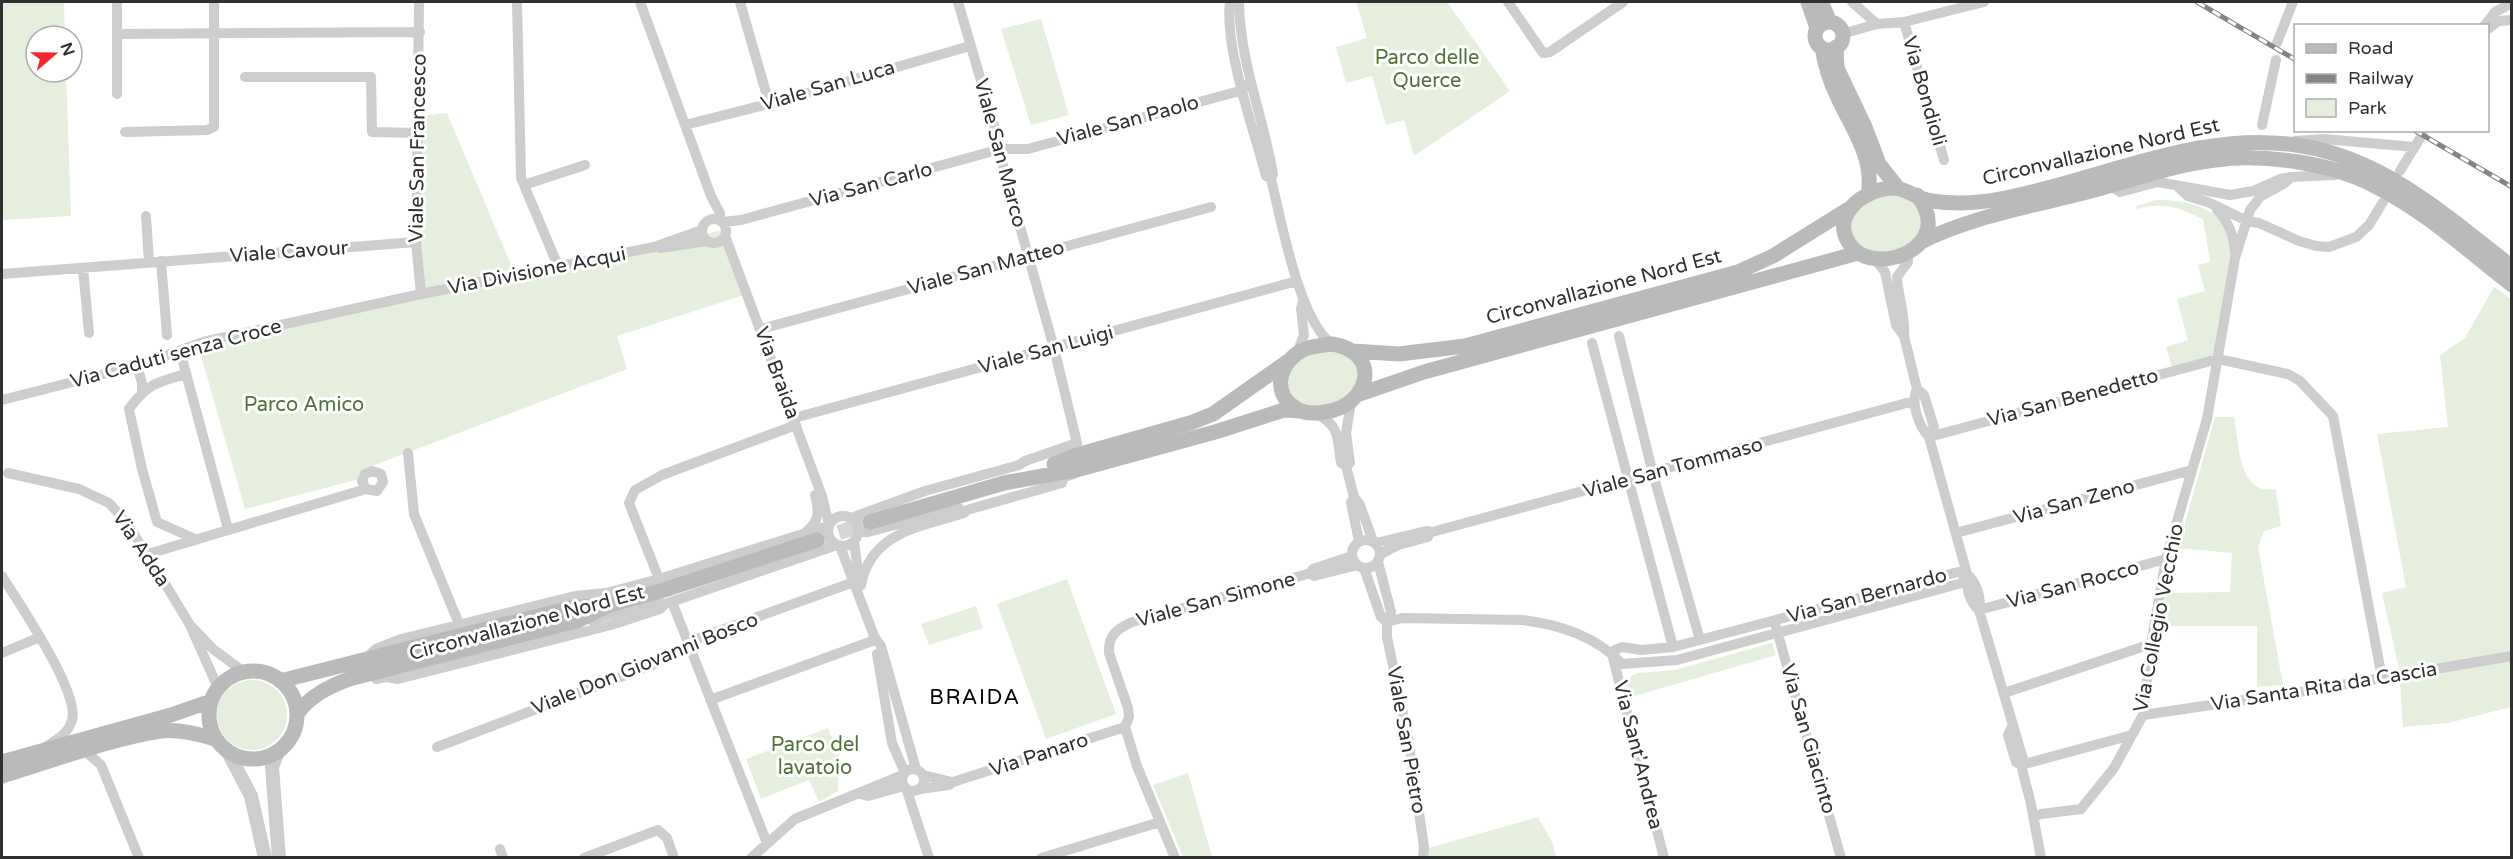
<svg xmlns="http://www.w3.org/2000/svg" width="2513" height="859" font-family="'Varela Round',sans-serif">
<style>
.green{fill:#e6eedd}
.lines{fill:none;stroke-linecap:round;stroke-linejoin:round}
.minor-tunnel{stroke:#d6d6d6;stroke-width:10;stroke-dasharray:10 5;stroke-linecap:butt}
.secondary-tunnel{stroke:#d6d6d6;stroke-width:15;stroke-dasharray:15 8;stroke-linecap:butt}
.minor{stroke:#cdcdcd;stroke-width:10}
.tertiary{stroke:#cdcdcd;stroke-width:14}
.secondary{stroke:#bababa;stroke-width:15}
.rail-casing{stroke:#858585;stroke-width:5}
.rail{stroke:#fff;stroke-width:3;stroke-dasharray:9;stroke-linecap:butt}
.labels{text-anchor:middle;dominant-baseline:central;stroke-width:6;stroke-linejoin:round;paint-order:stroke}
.park-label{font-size:20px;fill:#527039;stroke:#fff}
.street-label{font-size:20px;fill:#303030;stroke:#fff}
.neighbourhood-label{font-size:21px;letter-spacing:1.5px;fill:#000;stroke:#fff}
</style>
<rect width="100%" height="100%" fill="#fff"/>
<path class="green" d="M2,2h62l1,34h-29v36h30l5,144 -69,4z
M1356,2h91l63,89 -96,65 -10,-36 -18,5 -14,-49 -26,7 -10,-36 31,-9z
M1041,19l28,96 -38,10 -30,-96z
M447,113l68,161 213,-45 22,64 -133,43 10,33 -255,97 -13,13 -114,30 -48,-167 221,-50 -2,-175z
M1882,195h20l16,10 4,26c-42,47 -93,5 -65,-23 6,-6 18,-9 25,-13z
M2156,200c108,-1 71,85 59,155l-43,13 -6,-21 22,-7 -11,-41 28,-8 -7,-26 12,-3 -7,-43c-27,-12 -37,-17 -66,-10l-1,-3z
M2494,287l17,12v408l-63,16 -45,4 -4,-58 -17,-76 24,-6 -29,-153 71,-7 -8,-72 25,-17z
M1338,350c5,3 12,6 16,10 30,31 -48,70 -65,32 -2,-5 -3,-13 -1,-18 8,-22 30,-21 50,-24z
M2215,417h19c5,26 4,79 42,72l5,37 -17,5 -6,16 25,138 -26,2v-61h-97l6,-33 64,-1 2,-39 -54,-5z
M1067,579l49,135 -70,25 -49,-135z
M976,606l7,22 -54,17 -8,-21z
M1772,643l4,12 -148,43 -4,-18 14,-7 37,-3z
M217 715a35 35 0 1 1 70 0a35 35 0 1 1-70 0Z
M828,728l11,28 -1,35 -19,11 -10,-22 -48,19 -15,-40z
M1188,773l24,84h-29l-30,-72z
M1538,817l15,27 3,13 -132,1 1,-9z"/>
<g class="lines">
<path class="minor-tunnel" d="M2419,140l6,-10"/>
<path class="secondary-tunnel" d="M817,540l53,-18"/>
<path class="minor" d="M117,2v92
M419,2l-3,240 5,52
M517,2l4,176 37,88
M640,2l71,194 9,17v7
M740,2l27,94 5,7
M1230,2c-6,45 24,128 36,174l5,3
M1239,2c1,61 24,113 34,172l-2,5c10,40 28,142 61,165
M1508,2l35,51 7,-1 73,-50
M1852,2l25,22
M1904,22l40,138
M2484,26l11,-14 17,-9
M2488,29l10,-8 14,-1
M118,34l302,-2
M1842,34l35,-10 27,-2 80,-20
M2277,43l16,-41
M245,77h126l1,55 46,1
M685,125l87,-22 198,-57
M2262,125l14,-65
M125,132l82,-2 7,-3v-125
M2295,141l29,-2 90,8
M2400,171l19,-31
M524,185l61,-20
M2110,186l10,6 38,-10 72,13 23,-4 27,-12 11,-2 44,-2
M2177,186l11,10 22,7 37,18 12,2 40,18 17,5 13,1 27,-10 13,-12 14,-23
M2217,210c12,12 17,25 18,42
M146,216l3,46
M702 231a12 12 0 1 1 24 0a12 12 0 1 1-24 0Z
M723,222l18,-2 260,-71h27l215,-59 7,-9
M725,236l97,260 7,28
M660,248l47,-7
M1875,259l10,13 11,53 8,11 13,53 7,6 10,32 -5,10
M161,261l6,74
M83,268l6,65
M2,274l414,-32
M761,329l450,-122
M1619,336l34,138 47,166
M1904,336c2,-19 -6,-39 -7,-59l11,-15v-10
M1592,343l81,304
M180,351l48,178
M1296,355l8,-20 -3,-26 2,-8
M137,365l5,18v9
M186,374c-29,8 -39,10 -57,35l13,60 15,53 38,17
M1917,389c-7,14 2,37 12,48l38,137c-1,13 2,28 12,36 3,-13 -3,-28 -12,-36
M2,400l141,-36 60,-22 218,-48 233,-47 48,-17
M1317,414c24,13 20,25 24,49l5,3 8,31 6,8 13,36
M794,418l503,-137
M1929,437l289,-78 70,15 12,7 33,35 49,262
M408,453l6,61 45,110
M1346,466l4,-3 -4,-30 5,-30
M8,473l71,16 30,14 17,19 32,50 32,53 28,63
M1354,497l-3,6 8,38
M828 531a15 15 0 1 1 30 0a15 15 0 1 1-30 0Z
M851,518l74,-27 94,-26 6,-4 52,-18 -23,-95 -52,-186 -1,-13 -43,-147
M806,532c14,-11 13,-21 9,-37
M858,532h10l91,-24
M1956,533l236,-63
M1352 554a14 14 0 1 1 28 0a14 14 0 1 1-28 0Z
M854,541l5,39
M1376,543l50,-12 6,1 482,-131
M840,546l34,90 7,10 35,123
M148,554l218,-65 11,2 6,-9 -2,-8 -9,-3 -7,3 -3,7 4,8
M1381,554l17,-9 30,-8
M1378,562l13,50 -4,10v15l21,101 16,109 -1,11
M1364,568l17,49 6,5
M1311,573l3,3 44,-11
M2,576c16,26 78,116 70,144 -4,14 -14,19 -25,26
M659,579l-30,-76 6,-13 27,-15 134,-50
M861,585c10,-53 59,-58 103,-72l3,-3 95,-27 2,-6 10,-3
M672,602l95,241
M591,620l65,-18 9,2
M1387,622l15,-4 121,2c37,5 73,16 99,44l55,-4 285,-77 5,-9
M190,625l23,24 31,23
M1776,627l65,231
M1611,652l11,-5 19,3 32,-3 285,-75 9,2
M2,653l38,-16
M877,654l15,89 13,30
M1612,654l52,204
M367,657l9,-8 25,-10 174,-43 31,-3 53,-14 169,-53
M376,679l11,-2 11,2 213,-54 49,-16 5,-5 172,-59
M2004,693l147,-49
M710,700l165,-60
M2143,715l163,-24 206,-35
M1125,727l4,-10 -1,-9 -19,-55c-1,-18 8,-24 23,-31l179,-49 2,-4 39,-13
M1125,727l12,39 38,92
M2012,727l-4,8 8,27 5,3
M437,747l215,-82 32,-17 4,-6 166,-60
M85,751l16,14 38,93
M2021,765l111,-30
M902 780a11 11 0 1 1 22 0a11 11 0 1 1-22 0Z
M923,775l29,7
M906,788l23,70
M920,789l29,-4 4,-3 172,-55
M860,794l8,2 36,-10
M2034,817l7,-3 40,-5 33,-41 29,-53 8,-71 15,-85 41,-140 28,-161 15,-48 11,-14 24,-13 6,-6
M500,849l3,9
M584,858l74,-28 9,8 7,20
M751,858l44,-39 108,-44
M1041,858l119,-36
M2041,858l-10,-54 -10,-39 2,-6 -44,-149 187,-51"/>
<path class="tertiary" d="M228,752l23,44 14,62
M278,752l-6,15 7,91"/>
<path class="secondary" d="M1808,2l9,26
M1821,2l9,20
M1815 36a14 14 0 1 1 28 0a14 14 0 1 1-28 0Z
M1836,47l1,21 28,59 14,37 19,24
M1822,48c3,17 8,34 16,50 14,30 37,61 30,97
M1917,195c41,52 -42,83 -66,51 -19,-24 2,-47 25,-55 29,-10 33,7 56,10 21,3 47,2 68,-2 100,-18 199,-71 302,-53 82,13 146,71 210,121
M1921,242c49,-25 112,-36 166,-50 42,-11 85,-27 128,-32 49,-7 116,3 160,26 50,25 93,65 137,99
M1332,344c51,8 38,62 -7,68 -11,2 -22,2 -31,-5 -24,-16 -13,-48 11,-58 9,-3 18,-4 27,-5z
M1353,351l46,3 66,-8 273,-74 35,-16 77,-48
M1360,394l64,-22 434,-119
M1054,464l23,-9 113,-32 23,-9 74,-52
M870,522l134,-39 76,-14 135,-37 69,-22 16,1
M209 715a44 44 0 1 1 88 0a44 44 0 1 1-88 0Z
M280,681l294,-74 29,-1
M297,714c13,-18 31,-27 52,-35l228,-58 32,-16 55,-15 153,-50
M2,762l169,-47 40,-14
M2,776c51,-15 106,-37 159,-45 18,-2 37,3 54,8"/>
<g class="rail-casing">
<path id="rail" d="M2197,2l99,58
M2414,130l98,57"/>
</g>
<use href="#rail" class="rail"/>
</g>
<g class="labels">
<g class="park-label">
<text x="1427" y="58">Parco delle<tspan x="1427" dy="23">Querce</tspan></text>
<text x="304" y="405">Parco Amico</text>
<text x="815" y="745">Parco del<tspan x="815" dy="23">lavatoio</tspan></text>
</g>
<g class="street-label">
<text transform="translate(828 86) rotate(-16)">Viale San Luca</text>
<text transform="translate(1924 91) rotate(74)">Via Bondioli</text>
<text transform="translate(1128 121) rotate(-15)">Viale San Paolo</text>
<text transform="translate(418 148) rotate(-89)">Viale San Francesco</text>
<text transform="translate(2101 152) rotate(-13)">Circonvallazione Nord Est</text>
<text transform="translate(1000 153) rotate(75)">Viale San Marco</text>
<text transform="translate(871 185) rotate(-15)">Via San Carlo</text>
<text transform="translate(289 252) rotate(-4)">Viale Cavour</text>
<text transform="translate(986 268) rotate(-15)">Viale San Matteo</text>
<text transform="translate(537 271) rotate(-11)">Via Divisione Acqui</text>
<text transform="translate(1604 287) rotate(-15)">Circonvallazione Nord Est</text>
<text transform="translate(1046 350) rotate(-15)">Viale San Luigi</text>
<text transform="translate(176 354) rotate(-15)">Via Caduti senza Croce</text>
<text transform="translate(777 373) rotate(70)">Via Braida</text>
<text transform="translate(2073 398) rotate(-15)">Via San Benedetto</text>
<text transform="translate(1673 468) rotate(-15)">Viale San Tommaso</text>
<text transform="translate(2074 502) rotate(-15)">Via San Zeno</text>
<text transform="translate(141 549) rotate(56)">Via Adda</text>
<text transform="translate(2073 585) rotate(-15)">Via San Rocco</text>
<text transform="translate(1867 596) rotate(-15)">Via San Bernardo</text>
<text transform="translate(1216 600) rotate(-15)">Viale San Simone</text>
<text transform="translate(2159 618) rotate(-79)">Via Collegio Vecchio</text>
<text transform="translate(527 623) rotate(-15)">Circonvallazione Nord Est</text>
<text transform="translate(645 664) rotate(-22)">Viale Don Giovanni Bosco</text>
<text transform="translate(2324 687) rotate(-9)">Via Santa Rita da Cascia</text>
<text transform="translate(1808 739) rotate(74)">Via San Giacinto</text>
<text transform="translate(1406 740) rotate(80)">Viale San Pietro</text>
<text transform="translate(1039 755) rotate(-18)">Via Panaro</text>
<text transform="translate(1638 755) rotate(76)">Via Sant'Andrea</text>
</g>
<g class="neighbourhood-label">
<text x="975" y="697">BRAIDA</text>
</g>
</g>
<rect width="2513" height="859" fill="none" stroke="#303030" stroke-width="6"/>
<rect x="2294" y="24" width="195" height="108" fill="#ffffff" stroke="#acacac" stroke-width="1.5"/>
<rect x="2306" y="44" width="30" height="9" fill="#bababa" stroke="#acacac" stroke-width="1.5"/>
<text x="2348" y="54" font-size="18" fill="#303030">Road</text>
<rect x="2306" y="74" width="30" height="9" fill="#858585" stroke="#acacac" stroke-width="1.5"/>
<text x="2348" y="84" font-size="18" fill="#303030">Railway</text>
<rect x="2306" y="99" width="30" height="18" fill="#e6eedd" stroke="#acacac" stroke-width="1.5"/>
<text x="2348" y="114" font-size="18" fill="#303030">Park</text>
<g transform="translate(54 54) rotate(70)"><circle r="28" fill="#ffffff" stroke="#acacac" stroke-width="1.5"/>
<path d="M0-4.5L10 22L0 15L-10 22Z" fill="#f32630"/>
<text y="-9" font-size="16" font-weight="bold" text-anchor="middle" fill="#303030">N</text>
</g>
</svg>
